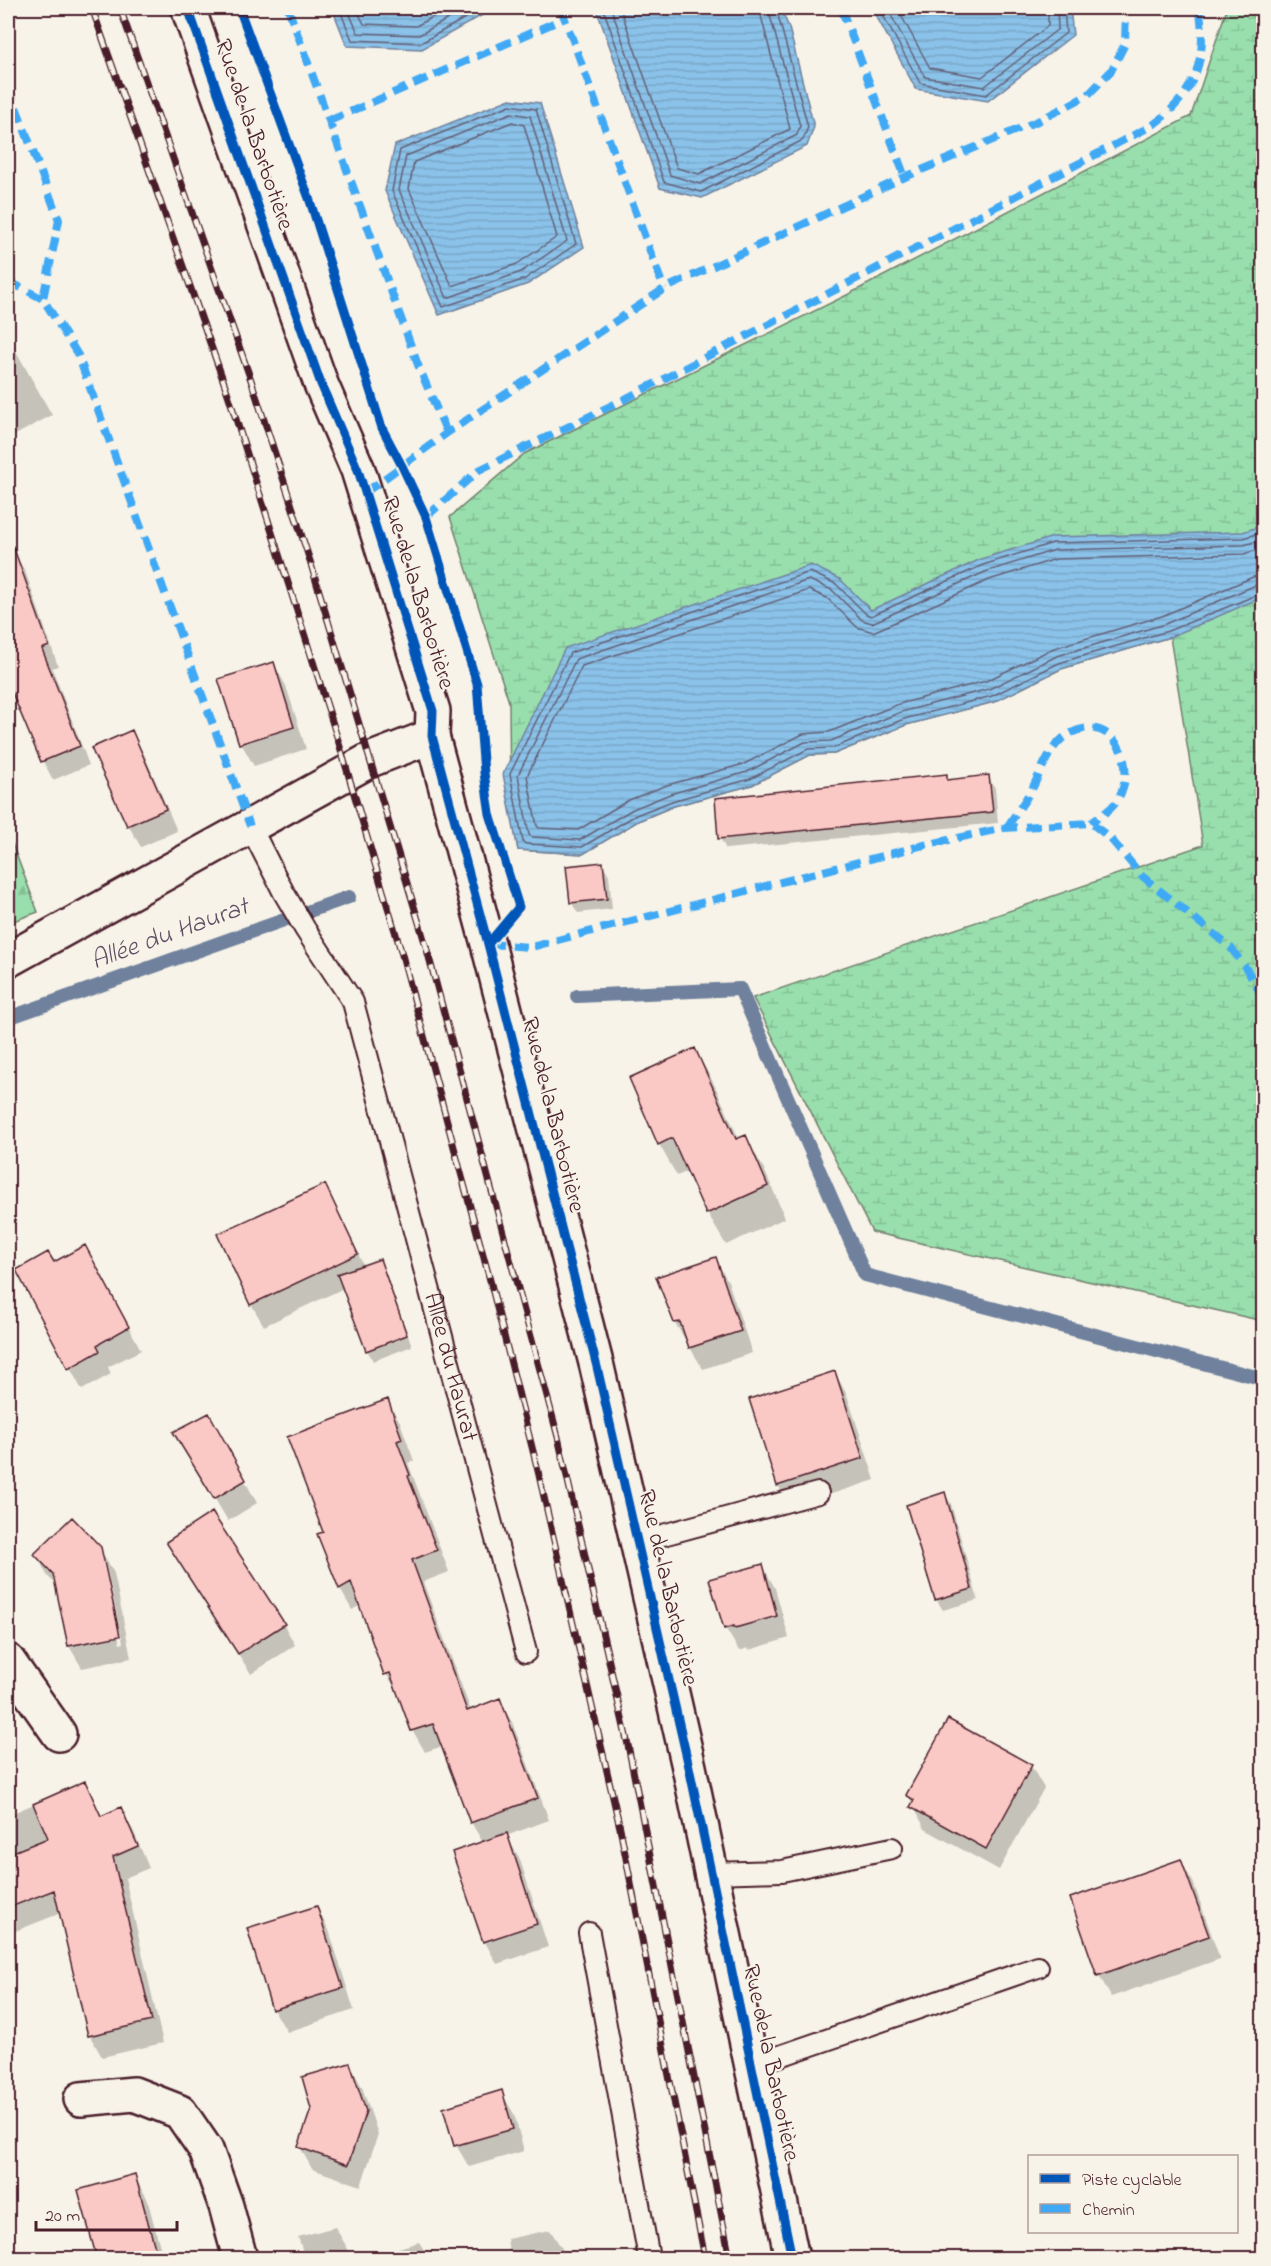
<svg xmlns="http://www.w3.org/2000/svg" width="1271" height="2266" font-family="'Indie Flower',sans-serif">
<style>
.forest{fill:url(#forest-firs);stroke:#717f6c;stroke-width:1.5}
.wetland{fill:url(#wetland-marsh);stroke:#717f6c;stroke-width:1.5}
.water{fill:url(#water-rules);stroke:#70819d;stroke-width:1.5}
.shadow{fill:#0003;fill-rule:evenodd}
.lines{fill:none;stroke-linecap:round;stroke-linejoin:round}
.shore{stroke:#646077;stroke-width:1.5}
.stream{stroke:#70819d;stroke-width:14}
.building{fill:#fac9c6;stroke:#4a1f2b;stroke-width:1.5}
.lane-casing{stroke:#4a1f2b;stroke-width:24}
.street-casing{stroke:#4a1f2b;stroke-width:38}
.lane{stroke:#f7f3e8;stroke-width:20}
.street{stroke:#f7f3e8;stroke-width:33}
.rail-casing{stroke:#4a1f2b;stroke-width:7}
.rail{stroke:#f7f3e8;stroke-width:4.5;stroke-dasharray:14;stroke-linecap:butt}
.quiet{stroke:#3fa9f5;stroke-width:8;stroke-dasharray:15 8;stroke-linecap:butt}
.cycleway-casing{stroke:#f7f3e8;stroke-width:13}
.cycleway{stroke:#0057b8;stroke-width:9}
.labels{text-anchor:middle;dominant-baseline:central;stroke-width:4.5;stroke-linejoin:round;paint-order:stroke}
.street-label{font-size:24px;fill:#4a1f2b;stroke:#f7f3e8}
.water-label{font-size:26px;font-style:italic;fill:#5d5064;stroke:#f7f3e8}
</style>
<defs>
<pattern id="forest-firs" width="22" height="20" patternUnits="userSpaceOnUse" patternTransform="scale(1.5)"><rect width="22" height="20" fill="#98dfad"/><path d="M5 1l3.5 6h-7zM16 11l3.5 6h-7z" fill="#84bf95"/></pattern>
<pattern id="wetland-marsh" width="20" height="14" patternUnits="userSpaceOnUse" patternTransform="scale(1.5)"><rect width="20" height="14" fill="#98dfad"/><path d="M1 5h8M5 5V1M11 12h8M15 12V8" fill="none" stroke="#84bf95"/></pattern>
<pattern id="water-rules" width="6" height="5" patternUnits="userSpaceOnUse" patternTransform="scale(1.5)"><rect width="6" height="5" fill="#8ac2e9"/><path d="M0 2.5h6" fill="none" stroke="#79a6c8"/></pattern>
</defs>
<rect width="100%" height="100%" fill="#f7f3e8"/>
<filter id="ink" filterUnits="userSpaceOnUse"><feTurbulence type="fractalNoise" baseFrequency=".0167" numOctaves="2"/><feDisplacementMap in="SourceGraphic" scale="12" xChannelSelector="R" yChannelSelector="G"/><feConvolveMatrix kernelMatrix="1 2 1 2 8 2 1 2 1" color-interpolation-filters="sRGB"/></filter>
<g filter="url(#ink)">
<path class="forest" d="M8,833l30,79 -30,11z"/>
<path class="wetland" d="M1227,8h36v1313l-391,-89 -119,-234 450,-153 -33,-208 -109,32 -67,33 -88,23 -72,29 -24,1 -58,30 -78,21 -36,15 -55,33 -65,-4 -8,-47 -1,-101 -59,-185 74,-63 323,-159 344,-179z"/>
<path class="water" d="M332,8h163l-73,41 -75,-3z
M596,8h185l8,20 25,99 -7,19 -105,52 -42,-10z
M872,8h198l3,27 -85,66 -72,-12z
M510,99l30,4 44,144 -56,37 -89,31 -54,-124 10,-46z
M1263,525v72l-93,40 -109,32 -67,33 -88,23 -72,29 -24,1 -58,30 -78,21 -36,15 -55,33 -65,-4 -15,-76 62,-126 246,-83 29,14 31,31 110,-51 72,-22 190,-5z"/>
<path class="shadow" d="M12,344l40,71 -44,24v-93z
M14,553l11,18 33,95 -6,2 37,97 -36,15 -10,-19 -30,-70 -5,2v-138z
M274,664l12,22 20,63 -52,17 -13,-23 -21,-63z
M131,732l13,22 33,77 -36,16 -13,-22z
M946,776l3,5 39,-4 7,11 3,35 -272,26 -6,-11z
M603,864l6,11 3,34 -34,4 -7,-11z
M695,1050l18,32 26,57 6,-2 19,32 21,49 -59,27 -19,-32 -19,-42 -11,5 -18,-32z
M324,1186l40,80 15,-5 6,11 27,74 -39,15 -6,-11 -23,-62 -80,38 -13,-22z
M715,1259l13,22 24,72 -49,16 -28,-46z
M53,1264l45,5 43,81 -33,17 3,7 -29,16 -12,-22z
M835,1373l12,22 28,85 -84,27 -13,-22z
M387,1401l13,21 14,39 -6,2 41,109 -26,10 48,129 28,-11 13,22 37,98 -43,16 13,21 29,90 -51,17 -12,-22 -31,-89 29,-10 -12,-21 -28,-76 -18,6 -12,-21 -13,-36 -14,-21 -25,-69 -9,5 -12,-21 -21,-54 6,-3z
M221,1437l36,66 -29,18 -40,-67z
M945,1494l6,10 27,96 -35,10 -7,-11z
M100,1550l14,23 17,85 -49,10 -13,-22 -12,-61 -9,-8 -12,-23zM102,1556l3,4 18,83 -3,1z
M180,1563l104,62 11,20 -44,29z
M762,1565l13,23 14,50 -40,12 -1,-2 -9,3 -13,-22 -15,-49z
M1031,1766l13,22 -45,82 -74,-41 -17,-34z
M84,1783l18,34 18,-8 13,21 16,38 -24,10 38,165 -61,14 -12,-21 -29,-123 -53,21v-119z
M1180,1860l13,22 27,77 -109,38 -12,-22z
M316,1907l13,23 25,80 -67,22 -13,-22 -25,-81z
M350,2065l12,22 16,47 -17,52 -49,-17 -12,-22z
M501,2092l13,22 10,37 -55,16 -13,-22z
M134,2176l13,22 16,60h-65z
M335,2227l13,22 3,9h-46l-7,-21z
M550,2230l18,28h-58l-3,-19z
M419,2242l10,16h-64z"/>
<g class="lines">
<path class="shore" d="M339,8l13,32 69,3 62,-35
M347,8l11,25 61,2 49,-27
M356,8l8,16 52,2 33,-18
M603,8l61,174 37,10 102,-52 5,-13 -32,-119
M611,8l59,167 30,9 97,-49 3,-9 -32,-118
M620,8l57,160 22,6 91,-45 -31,-121
M879,8l41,75 66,12 80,-62 -2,-25
M887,8l38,69 59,10 74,-58 -1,-21
M897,8l33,60 52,9 66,-51v-18
M510,105l26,4 40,135 -51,35 -82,28 -51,-116 8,-41z
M511,113l19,3 37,125 -46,31 -74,26 -48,-108 7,-34z
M512,122l12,3 33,112 -40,27 -65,22 -43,-97 5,-27z
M1264,531l-20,7 -191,5 -70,22 -112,51 -5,-2 -30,-30 -26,-12 -240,81 -60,121 13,68 3,2 56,3 54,-32 36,-14 78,-22 58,-30 25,-1 71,-29 88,-23 67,-33 109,-32 96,-39
M1264,539l-20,6 -189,5 -70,22 -113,51 -10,-3 -30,-30 -23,-10 -233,79 -58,116 11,60 3,2 48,3 53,-31 37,-15 77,-22 58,-30 26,-1 70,-29 88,-23 68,-33 108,-32 91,-39 8,-1
M1264,548l-20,6 -188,5 -67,21 -116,52 -16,-5 -30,-29 -18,-8 -227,76 -55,110 10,50 2,2 39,2 51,-30 38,-15 77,-21 59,-30 26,-2 70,-28 87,-23 68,-33 108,-32 91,-39 11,-2"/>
<path class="stream" d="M577,996l163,-7 125,286 399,104
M8,1018l341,-121"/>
</g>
<path class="building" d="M13,546l36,100 -7,3 38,97 -39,16 -33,-79v-136z
M274,662l20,65 -55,17 -21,-65z
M132,730l34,79 -39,17 -36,-78z
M947,774v6l42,-5 4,37 -275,27 -3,-41z
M603,862l4,37 -37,4 -4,-37z
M695,1048l41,91 10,-4 22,51 -62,28 -34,-76 -14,7 -29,-67z
M325,1184l33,70 -108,51 -33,-71z
M85,1245l44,82 -32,18 3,6 -32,18 -52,-99 32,-18 6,10z
M716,1257l25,74 -52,17 -9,-26 -6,1 -18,-46z
M380,1259l27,76 -41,16 -29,-77z
M835,1371l28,87 -86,28 -28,-87z
M388,1399l14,40 -5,2 13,34 -2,1 29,74 -25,10 55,151 33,-13 38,100 -68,25 -37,-99 -22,7 -21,-58 -6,2 -33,-93 -12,7 -22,-55 6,-2 -36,-95z
M209,1413l37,67 -32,19 -41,-67z
M945,1492l27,97 -37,11 -29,-95z
M212,1512l73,112 -47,30 -72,-112z
M72,1517l29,30 19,89 -52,10 -15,-72 -19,-20z
M763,1564l14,52 -42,12 -1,-2 -10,3 -15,-50z
M948,1719l84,46 -46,84 -76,-42 4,-7 -8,-5z
M85,1781l16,35 20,-9 17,39 -25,11 39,164 -64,15 -34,-146 -46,18v-54l40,-16 -15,-34z
M507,1833l30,91 -54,18 -31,-90z
M1181,1859l28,77 -112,40 -27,-78z
M317,1906l26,82 -71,22 -25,-82z
M350,2063l16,48 -18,54 -50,-18 13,-38 -9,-32z
M502,2090l11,39 -59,17 -11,-38z
M135,2174l23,85h-61l-19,-69z"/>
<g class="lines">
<g class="lane-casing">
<g id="lane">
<path id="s1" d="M250,826l34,67 21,36 48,73 173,650"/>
<path d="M637,1542l181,-49"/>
<path d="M710,1873l72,-2 110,-23"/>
<path d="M589,1933l60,325"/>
<path d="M751,2066l287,-99"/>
</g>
</g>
<g class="street-casing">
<path id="street" d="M188,8l133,376 37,86 75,241 -1,25 56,208 109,423 92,400 103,491
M8,960l362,-200 62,-24
M8,1661l51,73
M81,2099l53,-5 46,18 26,38 20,56 14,52"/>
</g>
<use href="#lane" class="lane"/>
<use href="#street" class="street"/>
<g class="rail-casing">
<path id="rail" d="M92,8l136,386 110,346 63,211 90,333 47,187 82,357 85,430
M120,8l132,375 58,178 116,385 132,491 70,308 102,513"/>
</g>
<use href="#rail" class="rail"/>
<path class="quiet" d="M288,8l130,357 29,68
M561,8l103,281
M841,8l64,169
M8,86l51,134 -16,79
M329,121l236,-103
M8,281l35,18 35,56 172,471
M366,492l81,-59 217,-144 241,-112 135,-57 48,-25 23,-24 14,-27 1,-36
M426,517l53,-47 144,-70 530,-275c41,-30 56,-66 46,-117
M1007,827c8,-12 17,-25 25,-38 9,-17 16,-39 31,-51 44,-32 78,22 55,61 -6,11 -18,17 -27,24
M488,944l43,3 389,-101 84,-18 87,-5 19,15 32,38 89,72 16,22 17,29"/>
<g class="cycleway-casing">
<path id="cycleway" d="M188,8l133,376 37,86 75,241 -1,25 56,208 109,423 92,400 103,491
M239,8l71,193 72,227 20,38 24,51 51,167 7,89 6,41 29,93 -31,37"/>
</g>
<use href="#cycleway" class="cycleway"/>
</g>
</g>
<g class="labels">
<g class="street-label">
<text transform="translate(253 135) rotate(71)">Rue de la Barbotière</text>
<text transform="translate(417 593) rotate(73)">Rue de la Barbotière</text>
<text transform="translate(552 1115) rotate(76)">Rue de la Barbotière</text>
<text stroke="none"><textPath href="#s1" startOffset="582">Allée du Haurat</textPath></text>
<text transform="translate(667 1588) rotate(77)">Rue de la Barbotière</text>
<text transform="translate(770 2063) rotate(78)">Rue de la Barbotière</text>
</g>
<g class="water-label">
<text transform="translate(170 935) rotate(-20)">Allée du Haurat</text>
</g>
</g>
<rect width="1271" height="2266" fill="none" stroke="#f7f3e8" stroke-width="30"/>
<rect x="15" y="15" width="1241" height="2236" fill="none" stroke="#4a1f2b" stroke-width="2" filter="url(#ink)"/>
<rect x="1028" y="2155" width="210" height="78" fill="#f7f3e8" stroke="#b29e9c" stroke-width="1.5"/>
<rect x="1040" y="2174" width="30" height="9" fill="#0057b8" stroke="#b29e9c" stroke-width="1.5"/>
<text x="1082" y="2185" font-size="18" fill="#4a1f2b">Piste cyclable</text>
<rect x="1040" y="2204" width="30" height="9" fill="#3fa9f5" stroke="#b29e9c" stroke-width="1.5"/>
<text x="1082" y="2215" font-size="18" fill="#4a1f2b">Chemin</text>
<path d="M36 2221v9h141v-9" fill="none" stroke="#4a1f2b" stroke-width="3"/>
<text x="45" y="2221" font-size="18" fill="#4a1f2b" stroke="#f7f3e8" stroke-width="4.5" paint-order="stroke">20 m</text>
</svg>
